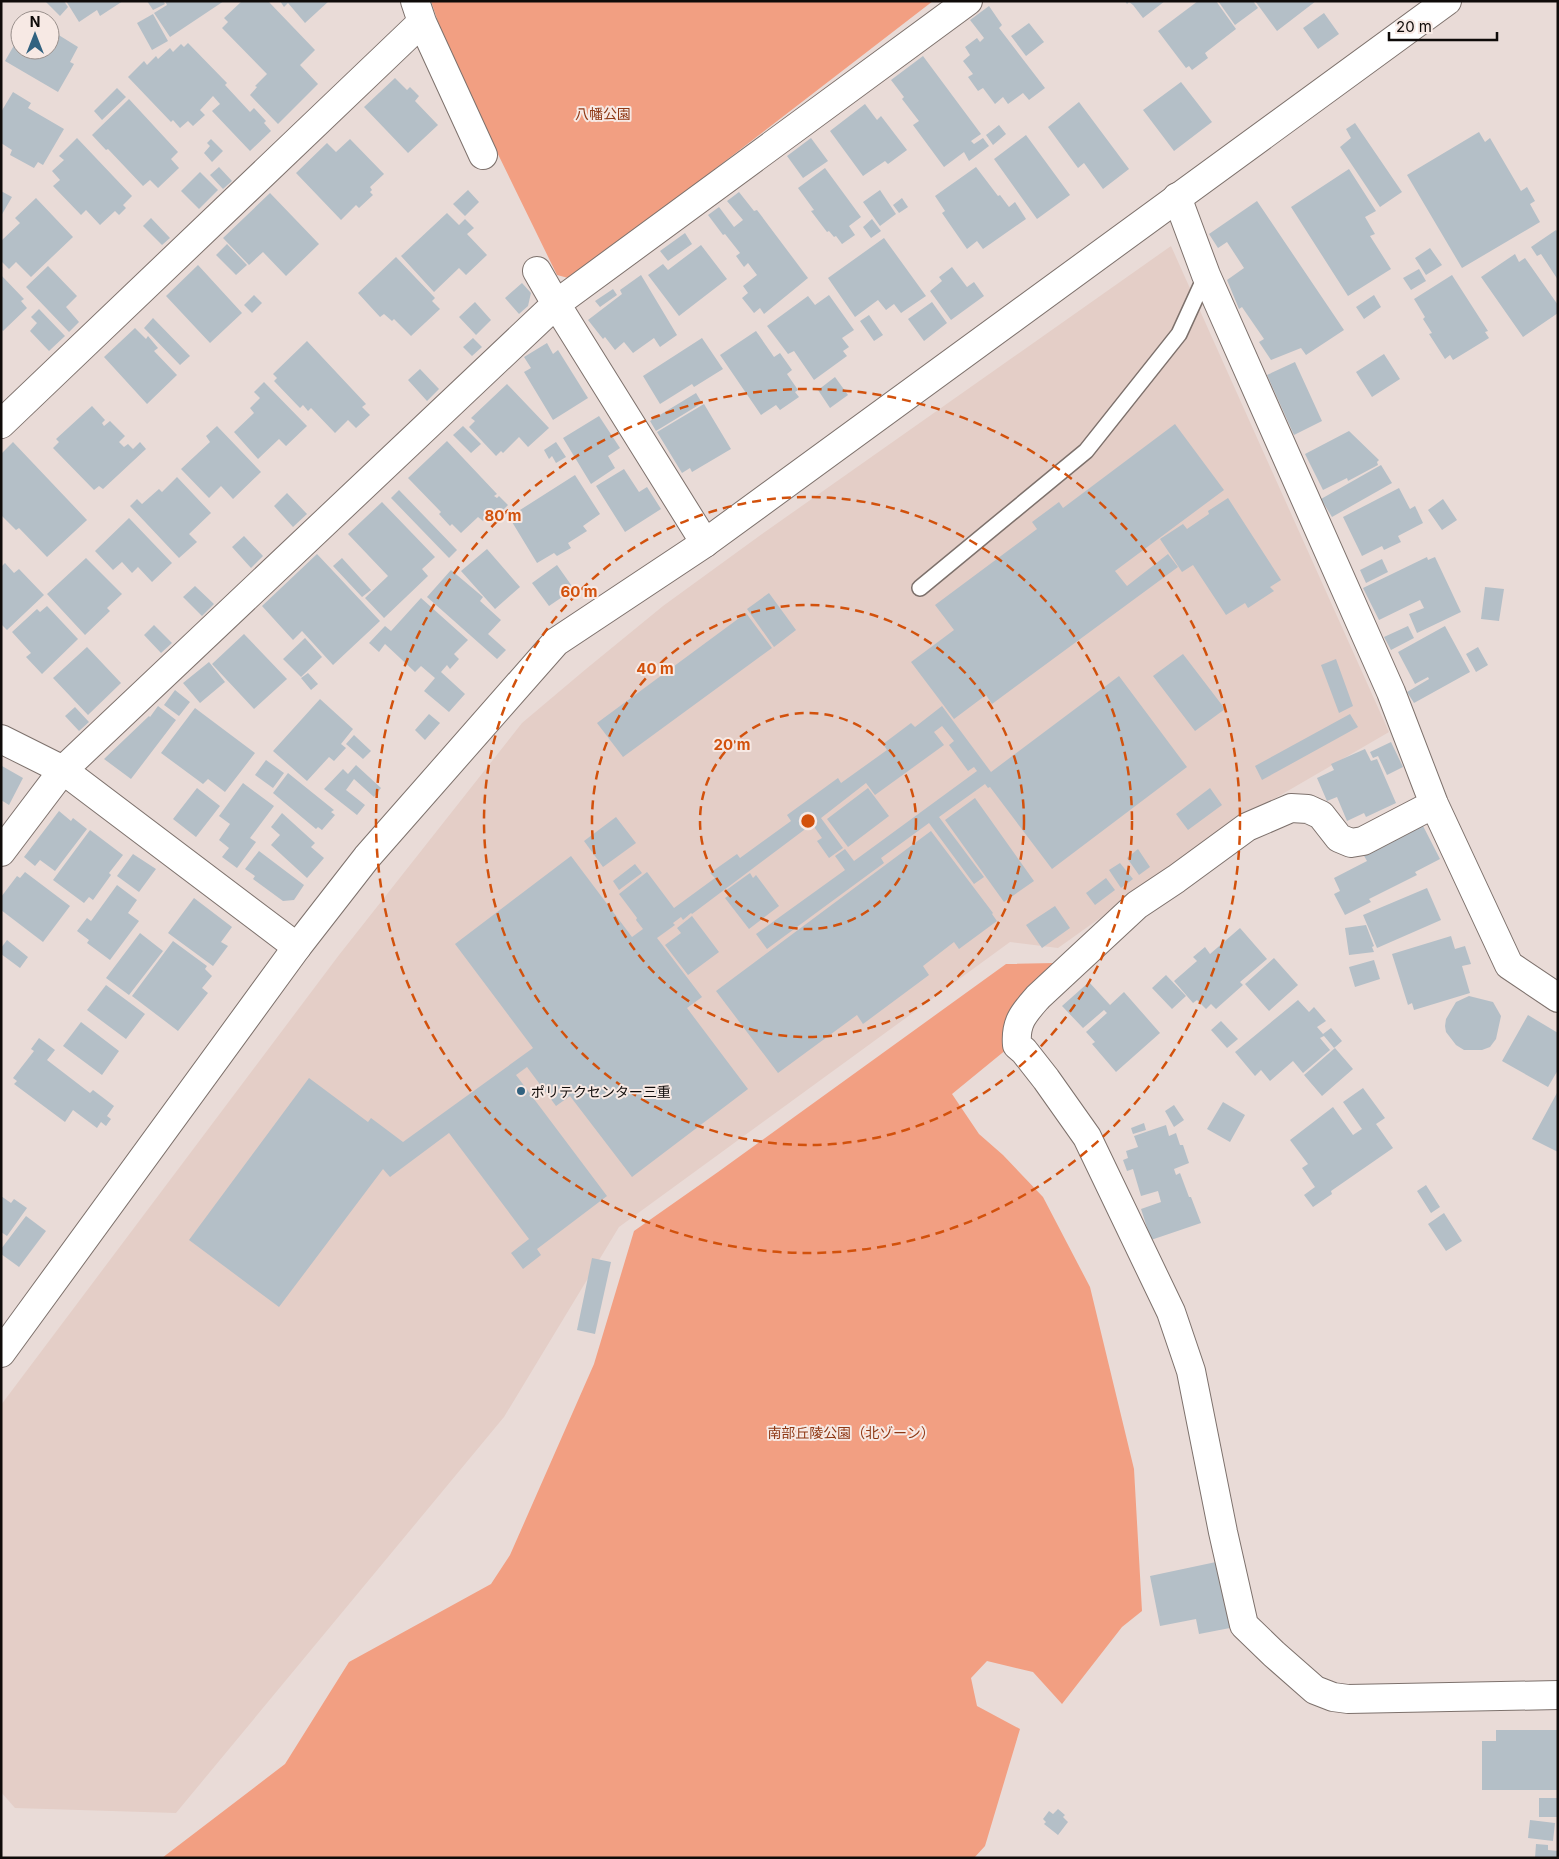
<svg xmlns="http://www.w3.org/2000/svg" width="1559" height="1859" font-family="Inter,'Noto Sans JP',sans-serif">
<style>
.built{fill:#e4cec7}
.green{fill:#f29f82}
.building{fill:#b4bfc7}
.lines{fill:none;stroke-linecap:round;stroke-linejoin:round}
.service-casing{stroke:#7d716c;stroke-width:18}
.minor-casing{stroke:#7d716c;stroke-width:30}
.tertiary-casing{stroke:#7d716c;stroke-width:30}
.service{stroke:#fff;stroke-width:15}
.minor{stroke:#fff;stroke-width:28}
.tertiary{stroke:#fff;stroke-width:28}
.ring{fill:none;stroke:#d2510c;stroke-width:2.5;stroke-dasharray:9 6}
.poi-dot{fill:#316280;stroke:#f7e9e4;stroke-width:2}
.labels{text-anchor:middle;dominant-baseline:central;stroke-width:4;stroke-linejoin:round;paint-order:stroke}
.park-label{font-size:14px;fill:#8e3814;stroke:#f7e9e4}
.poi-label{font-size:14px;fill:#0f0b09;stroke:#f7e9e4;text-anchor:start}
.centre{fill:#d2510c;stroke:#f7e9e4;stroke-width:2.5}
.ring-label{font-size:15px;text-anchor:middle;font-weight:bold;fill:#d2510c;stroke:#f7e9e4;stroke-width:4;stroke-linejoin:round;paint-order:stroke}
</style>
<rect width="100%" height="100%" fill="#e9dbd7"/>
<path class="built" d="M1171,246l218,486 -151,88 -180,128 -48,-6 -391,285 -115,190 -328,396 -161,-5 -14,-16v-387l338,-450 183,-232 64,-54 77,-63 99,-72z"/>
<path class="green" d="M431,1h502l-361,278 -15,-4 -63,-129 -55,-121z
M1056,963l-43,42 -8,29 2,15 -55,45 27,40 24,21 40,42 47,90 44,182 8,142 -20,16 -60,77 -29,-32 -46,-11 -16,17 6,28 43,23 -35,117 -11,12h-812l123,-94 64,-102 142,-78 19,-29 84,-191 40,-133 84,-59 288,-208z"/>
<path class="building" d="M45,1h19l4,6 -8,9z
M66,1h57l-23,15 -3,-6 -18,12z
M147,1h16l2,3 -12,6z
M165,1h59l-54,36 -16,-24 13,-8z
M242,1h26l47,49 -15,15 18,19 -40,40 -28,-29 7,-8 -2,-1 12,-12 -45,-46 6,-6 -4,-4z
M280,1h49l-24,22 -17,-20 -4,4z
M1125,1h40l-22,17 -10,-13 -4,-3 -2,2z
M1198,1h18l20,28 -31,24 3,5 -16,12 -3,-4 -3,2 -28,-37z
M1218,1h35l5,7 -23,17z
M1255,1h61l-39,30z
M989,6l13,19 -3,3 46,60 -16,12 -6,-7 -15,11 -5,-7 -8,7 -12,-16 -5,3 -10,-14 5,-3 -10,-13 7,-6 -5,-8 12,-9 3,4 4,-4 -14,-18z
M1324,13l15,21 -21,15 -15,-21z
M153,14l15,27 -16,9 -15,-27z
M1029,23l15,19 -18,14 -15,-20z
M57,34l21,13 -8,15 4,2 -16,28 -53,-31 15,-26v15h30v-14l5,2z
M188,43l39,40 -2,2 25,27 4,-4 12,13 -2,2 7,8 -21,20 -38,-40 8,-7 -7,-8 -13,14 5,5 -12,11 -5,-5 -8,7 -7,-8 -2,2 -43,-45 16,-16 3,4 9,-9 2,3 12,-11 3,4 8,-8 3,3z
M923,56l58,78 -10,7 3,3 9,-6 6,8 -20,15 -5,-9 -20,15 -31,-42 6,-4 -17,-22 2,-2 -13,-17z
M395,78l12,12 3,-3 9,9 -4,5 23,24 -30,28 -44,-46z
M1181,82l31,40 -38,29 -31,-41z
M117,88l9,9 -24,23 -8,-9z
M13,92l18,11 -3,5 36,21 -21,36 -5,-3 -4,6 -24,-13 2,-5 -11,-7v-31z
M129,99l49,53 -7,7 8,9 -21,20 -8,-8 -7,6 -35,-37 -2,1 -14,-15z
M1079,102l50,67 -26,20 -19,-26 -6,5 -30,-41z
M865,104l12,16 4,-4 26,34 -19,14 -3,-3 -22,15 -33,-45z
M1355,123l47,69 -22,15 -40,-60 11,-9 -5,-9z
M999,125l7,9 -13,11 -7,-10z
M1479,132l6,10 5,-4 31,53 6,-4 8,14 -5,3 10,18 -78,46 -55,-93z
M1026,135l44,60 -33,24 -43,-60z
M77,138l55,58 -9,9 3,3 -7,7 -4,-4 -15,14 -14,-15 -5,5 -28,-29 7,-6 -8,-9 12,-11 -5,-4z
M811,138l17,23 -25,17 -16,-22z
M211,139l12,12 -11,11 -8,-9 6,-7 -3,-3z
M350,139l34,35 -14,13 2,3 -2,2 3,3 -14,13 -3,-3 -15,15 -45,-47 31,-30 9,9z
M219,167l13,14 -9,8 -13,-14z
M976,167l22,29 2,-1 9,12 6,-5 11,17 -43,30 -6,-8 -10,8 -25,-36 3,-2 -10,-15z
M825,168l36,49 -12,9 6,9 -13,9 -6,-8 -2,1 -5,-6 -2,1 -16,-21 3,-1 -16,-22z
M1349,169l27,42 -11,6 10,17 -5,2 21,33 -43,27 -57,-89z
M200,172l18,18 -19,19 -18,-18z
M468,190l11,12 -14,14 -12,-12z
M880,190l16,24 -16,12 -17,-24z
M1,191l11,6 -11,19z
M739,192l15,19 3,-1 51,68 -44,36 -4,-6 -6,5 -12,-15 6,-5 -5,-7 14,-11 -9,-12 -4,4 -8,-11 4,-3 -15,-19 -2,1 -15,-20 11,-8 15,20 9,-7 -16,-19z
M270,193l49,51 -33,32 -23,-24 -14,13 -26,-27z
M36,198l37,39 -42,40 -15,-15 -7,7 -8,-8v-20l19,-18 -5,-5z
M902,198l6,9 -9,6 -6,-8z
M1257,201l87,129 -38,25 -5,-7 -30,12 -12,-18 5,-3 -22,-32 -3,2 -12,-29 17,-12 -17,-26 -9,6 -9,-14z
M447,213l12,12 6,-6 9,9 -7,6 20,21 -21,20 -7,-7 -25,24 -33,-36z
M151,218l19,20 -8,7 -19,-19z
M872,219l9,12 -10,7 -8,-11z
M1556,230l2,2v48l-17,-26 -4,2 -6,-9z
M685,233l7,11 -24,17 -8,-10z
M884,238l42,58 -25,17 -7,-9 -8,6 -8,-10 -23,17 -27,-39z
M227,244l20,21 -11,10 -20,-20z
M701,245l26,34 -48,37 -31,-41 15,-11 5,6z
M1430,248l12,17 -16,10 -11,-17z
M1515,254l4,8 6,-4 33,47v8l-35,24 -42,-60z
M396,257l39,41 -3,3 8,8 -29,27 -17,-17 -2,2 -8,-7 -4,3 -22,-24z
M198,265l44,48 -32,30 -44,-47z
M48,266l29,30 -11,11 13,15 -10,10 -43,-45z
M952,267l15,20 7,-5 10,14 -33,24 -21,-29 12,-10 -3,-4z
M1419,269l7,12 -15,9 -8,-12z
M1,275l23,24 -3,2 6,7 -24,23 -2,-2z
M641,275l36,60 -17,12 -6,-9 -21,15 -9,-11 -9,8 -10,-13 -2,2 -15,-19 34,-26 -2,-4z
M1452,275l36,56 -3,1 4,6 -36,22 -3,-5 -5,4 -16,-25 3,-1 -9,-14 2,-2 -11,-18z
M522,283l9,10 -3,13 -9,8 -14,-16z
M613,289l4,6 -17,12 -5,-6z
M254,295l8,8 -10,10 -8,-8z
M829,295l25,35 -12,8 7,9 -6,4 4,5 -33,24 -20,-29 -6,3 -21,-28 41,-30 7,9z
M1374,295l7,12 -17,12 -8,-12z
M475,302l16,18 -15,15 -17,-18z
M932,302l15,21 -23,18 -16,-22z
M39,309l26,27 -16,15 -19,-20 7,-8 -6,-6z
M869,315l14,20 -9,6 -14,-20z
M153,318l37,38 -10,9 -36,-37z
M135,328l11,11 2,-3 10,12 -4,3 23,24 -30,29 -43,-47z
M756,331l18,26 6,-4 12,17 -5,4 11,16 -3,2 4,5 -19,13 -4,-5 -15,10 -41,-60z
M473,338l9,9 -10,9 -9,-9z
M702,338l21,31 -29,18 -2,-3 -32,20 -17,-28z
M307,341l59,63 -4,3 8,8 -14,13 -8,-8 -13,13 -24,-25 -3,3 -5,-6 -3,3 -26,-27 3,-3 -4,-4z
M547,343l6,11 5,-4 30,48 -35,22 -29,-48 7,-4 -7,-11z
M1384,354l16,25 -28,18 -16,-25z
M1295,362l27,59 -28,14 -27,-60z
M420,369l19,20 -12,12 -19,-21z
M835,377l13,18 -18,13 -12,-18z
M264,382l43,44 -21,20 -7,-7 -21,20 -24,-27 20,-19 -4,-5 10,-10 -6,-6z
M507,384l42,44 -21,19 -9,-10 -16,16 -2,-2 -5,5 -27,-29 6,-6 -4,-3z
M696,393l6,10 -46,28 -6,-10z
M704,404l27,45 -39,23 -2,-4 -8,5 -25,-41z
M92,406l13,14 -3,3 2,3 6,-5 15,15 -6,6 5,5 4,-3 5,5 7,-7 6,7 -43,40 -4,-3 -5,4 -41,-42 6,-6 -3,-3z
M599,416l21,32 -12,8 7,12 -24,16 -28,-46z
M1175,424l49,66 -109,81 12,15 41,-32 10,13 -186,137 -6,-9 -32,24 -43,-57 43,-32 -19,-25 102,-76 -5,-7 27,-20 4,6z
M217,426l44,46 -28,27 -12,-13 -12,12 -28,-29 29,-27 -4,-6z
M463,426l18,18 -10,9 -18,-18z
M1349,431l30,29 -2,2 1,3 -30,16 -1,-3 -24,12 -18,-36z
M447,441l50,53 -3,2 3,2 2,-2 9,9 -16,16 -5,-5 -4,5 -5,-4 -17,16 -9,-9 -2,2 -11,-12 2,-2 -33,-34z
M13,442l74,78 -40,37 -28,-29 -3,2 -15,-15v-61z
M556,442l10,15 -10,6 -4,-7 -3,3 -5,-9z
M1381,465l11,18 -60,34 -11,-18z
M624,469l15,23 8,-5 14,22 -36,23 -29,-46z
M575,475l25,39 -17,12 4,5 -19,12 3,5 -14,8 -3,-3 -17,10 -28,-46z
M177,477l34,36 -22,21 8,8 -18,16 -49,-52 7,-7 5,5 17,-15 3,3z
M1399,488l11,21 5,-3 8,17 -25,13 3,6 -17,8 -2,-4 -20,10 -19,-39z
M399,490l58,60 -8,8 -58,-60z
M287,493l20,21 -14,13 -19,-21z
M1228,498l53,82 -11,7 4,4 -26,17 -3,-5 -19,12 -33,-50 -11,7 -22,-33 23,-15 4,5 22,-15 -1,-3z
M1443,499l14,21 -15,10 -14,-20z
M382,502l53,55 -13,12 6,7 -44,42 -19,-20 23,-22 -40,-42z
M129,518l43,45 -20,19 -14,-15 -6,6 -10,-11 -9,8 -18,-19z
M244,536l19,20 -12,12 -19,-21z
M487,549l33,38 -25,22 -34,-38z
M317,554l63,67 -47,44 -31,-34 -9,9 -31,-34z
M1427,557l1,3 7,-3 26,55 -44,21 -8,-19 15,-6 -4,-8 -41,20 -16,-32z
M86,558l36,36 -15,14 3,3 -25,24 -38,-41z
M342,558l29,32 -9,7 -29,-31z
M1382,559l6,13 -22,11 -6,-13z
M5,563l9,10 5,-4 25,26 -37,35 -6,-6v-57z
M557,565l17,24 -25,17 -17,-23z
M451,570l32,27 -3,4 21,19 -13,14 18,16 -9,9 -70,-62z
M195,586l19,18 -12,12 -19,-19z
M1485,587l19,2 -5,32 -18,-2z
M769,593l27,37 -22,17 -27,-38z
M421,598l47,42 -14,14 5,5 -9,10 -3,-4 -6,7 24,22 -16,18 -25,-21 11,-13 -14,-12 -6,6 -30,-28 -6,8 -10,-9 16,-17 6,5z
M47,606l31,33 -36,35 -16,-17 5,-4 -19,-21 25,-23 3,3z
M746,613l26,35 -149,109 -26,-34z
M154,625l18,18 -11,10 -17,-18z
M1408,626l6,12 -23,12 -7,-13z
M1445,626l25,46 -56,31 -7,-11 22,-13 -1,-2 -13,7 -17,-32z
M244,634l43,45 -33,30 -42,-45z
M305,638l17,19 -21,20 -18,-18z
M87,647l34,36 -33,32 -35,-37z
M1478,647l10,18 -12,7 -10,-18z
M1183,654l42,55 -30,22 -42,-55z
M1336,659l17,47 -14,7 -18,-48z
M209,662l16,20 -25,21 -17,-20z
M308,673l10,11 -7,6 -10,-12z
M1119,676l68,91 -135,102 -62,-82 -2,1 -3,-4 -46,33 45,60 -10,7 -45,-61 -48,35 3,5 -117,86 -11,-15 89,-64 -10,-14 10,-7 9,12 123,-90 -3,-4 -6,4 -19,-26 5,-4 -12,-15 -8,6 10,13 -69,50 -9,-12 -45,35 22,30 -14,10 -12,-17 5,-3 -10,-14 -120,90 -1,-1 -8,7 -2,-3 -8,6 2,2 -18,13 45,59 -15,11 61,81 -116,88 -62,-81 -14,10 -29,-39 -11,8 91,121 -70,53 4,6 -18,14 -12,-16 18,-14 -80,-106 -59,44 -7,-8 -104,138 -90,-67 120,-162 59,44 3,-4 32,24 130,-94 -78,-104 116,-88 61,81 11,-8 -7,-9 1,-2 -18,-24 28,-22 27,36 41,-30 -5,-5 27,-19 3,4 51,-37 -4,-6 51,-37 3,5 46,-33 -4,-6 28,-21 4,4 27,-21 49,66z
M175,690l15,12 -11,14 -15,-11z
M320,699l33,30 -12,15 5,4 -12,13 -5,-4 -22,24 -34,-30z
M158,706l18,14 -45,59 -27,-20 45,-43 1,1z
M75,707l14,15 -10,9 -14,-15z
M195,708l60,45 -30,39 -17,-13 -5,5 -42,-31z
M429,714l11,9 -15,17 -10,-10z
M1350,714l8,13 -96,53 -7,-14z
M354,735l17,16 -8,8 -17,-15z
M1391,742l12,25 -16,8 -9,-19 -5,2 -3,-6z
M1365,749l6,12 6,-2 19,44 -30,14 -2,-4 -17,8 -10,-24 -10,4 -10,-23 17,-8 -3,-6z
M266,760l18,13 -11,15 -18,-13z
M356,765l25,23 -7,9 -20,-18 -8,11 19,15 -8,10 -33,-26 19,-20 5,5z
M2,766l21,12 -14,27 -8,-5z
M288,773l46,37 -3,2 4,3 -13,15 -4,-3 -2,2 -43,-36z
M243,783l31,23 -24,32 6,4 -19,26 -15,-11 7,-9 -10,-8 11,-16 -11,-8z
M197,788l23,18 -24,31 -23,-18z
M868,788l21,28 -41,31 -21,-28z
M1210,788l12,17 -34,25 -12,-16z
M975,798l59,83 -30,21 -59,-82z
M59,811l12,10 2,-3 14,11 -32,42 -15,-11 -5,6 -11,-9z
M282,813l33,30 -4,4 13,11 -17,20 -36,-33 9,-10 -9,-8z
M616,817l20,26 -33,24 -19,-26z
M1422,824l18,35 -25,13 2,3 -48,24 2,3 -26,13 -11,-21 6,-3 -6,-13 33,-17 -4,-7z
M90,830l33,25 -14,18 2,2 -18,25 -4,-3 -5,6 -31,-23z
M931,831l62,82 -1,1 5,7 -38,28 -5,-7 -31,24 6,9 -66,49 -6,-9 -79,58 -62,-82z
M1138,849l12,18 -11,8 -12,-17z
M259,851l45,34 -10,15 -11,1 -30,-22 2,-3 -10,-7z
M133,854l23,15 -17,23 -22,-16z
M1120,863l13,16 -12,9 -12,-18z
M635,864l7,9 -23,17 -6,-9z
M25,872l45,34 -27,36 -42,-32v-13l16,-21 3,2z
M750,873l3,5 3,-3 23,31 -30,23 -24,-31 3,-2 -3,-5z
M1106,878l9,12 -20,15 -9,-12z
M117,885l20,15 -9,13 11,8 -29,39 -23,-17 2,-3 -12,-9 10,-13 4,3z
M1427,888l14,32 -64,28 -14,-33z
M194,898l38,29 -11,15 7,4 -15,20 -45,-33z
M1055,906l15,22 -28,20 -16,-23z
M692,916l27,36 -31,23 -23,-30 16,-12 -4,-5z
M1366,925l8,21 -2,1 2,5 -25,3 -4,-27z
M1240,928l27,31 -27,23 3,3 -27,24 -5,-5 -5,5 -9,-9 -4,3 -19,-22 23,-20 -4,-4 12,-10 5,7z
M140,933l23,18 -34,44 -23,-17z
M1451,936l4,13 10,-3 6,18 -9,2 8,27 -56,17 -2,-7 -4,2 -16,-51z
M7,940l21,17 -8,11 -19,-14v-6z
M173,941l34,25 -2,3 7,7 -10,12 6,5 -30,38 -46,-35z
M1274,958l24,27 -29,26 -24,-27z
M1374,960l6,19 -25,8 -6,-20z
M1166,975l20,21 -14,13 -20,-21z
M1089,982l21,23 14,-13 36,41 -44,39 -24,-28 3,-2 -9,-10 21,-19 -3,-3 -21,18 -21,-22z
M106,985l39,29 -19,25 -39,-29z
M1469,996l24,6 8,14 -5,23 -6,8 -8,3h-18l-8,-5 -10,-13 -1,-6 1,-7 10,-17z
M1298,1000l11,12 5,-5 12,14 -9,6 6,7 8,-6 11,13 -8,7 -10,-12 -4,2 10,12 -27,23 -10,-12 -23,20 -9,-11 -6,6 -20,-24z
M1528,1015l30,18v37l-10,17 -46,-26z
M1221,1021l17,18 -11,9 -16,-18z
M81,1022l38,29 -17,24 -39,-29z
M39,1038l16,12 -8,10 43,33 3,-3 21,16 -7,10 4,3 -5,7 -5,-4 -4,6 -24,-18 -8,12 -51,-38 3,-3 -4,-3 21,-27 -3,-2z
M1335,1048l18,21 -31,27 -18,-21z
M1363,1088l22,30 -9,6 17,24 -62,43 1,3 -19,13 -9,-12 11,-8 -13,-19 6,-4 -18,-24 43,-33 20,28 9,-6 -19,-27z
M1558,1091v61l-26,-13z
M1223,1102l22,13 -15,27 -23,-13z
M1174,1105l10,15 -10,7 -9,-16z
M1144,1123l2,7 -13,4 -2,-6z
M1166,1125l3,11 7,-3 4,12h3l6,18 -15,6 2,6 4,-2 9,24h2l10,26 -50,17 -10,-31 20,-7 -3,-11 -17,5 -8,-27 -6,2 -4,-11 5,-2 -2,-7 12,-4 -4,-11z
M1426,1185l14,22 -9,6 -14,-22z
M1,1196l10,7 3,-4 13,9 -20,28 -6,-4z
M1444,1213l18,28 -16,10 -18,-27z
M26,1216l20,15 -27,36 -18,-13v-5z
M592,1258l19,4 -16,72 -18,-4z
M1216,1562l14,66 -31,6 -3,-15 -36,7 -10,-50z
M1496,1730h62v60h-76v-49h14z
M1539,1798h19v19h-19z
M1058,1809l7,6 -2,2 5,5 -10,13 -14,-11 2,-2 -3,-3 6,-8 4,3z
M1530,1820l25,3 -2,18 -25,-3z
M1536,1844l12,1v5l10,1v7h-23z"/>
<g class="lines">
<g class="service-casing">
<path id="service" d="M920,588l166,-137 93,-117 27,-59"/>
</g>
<g class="minor-casing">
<path id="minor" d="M415,1l7,21 61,133
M1177,197l29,78 185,417 43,112 75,161 49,33
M537,271l19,33 149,239
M1,424l421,-402
M1,739l62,31 234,177
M1434,804l-71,37 -12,2 -12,-5 -18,-23 -13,-6 -17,-1 -44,19 -71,52 -39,26 -99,92c-14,16 -23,25 -21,48l7,6 22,28 41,58 84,175 20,59 32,161 21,93 30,29 41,36 18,7 15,2 210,-4
M1,852l62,-82 493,-466 412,-303"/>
</g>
<g class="tertiary-casing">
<path id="tertiary" d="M1,1353l296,-406 70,-90 189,-215 149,-99 742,-542"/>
</g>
<use href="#service" class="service"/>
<use href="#minor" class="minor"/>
<use href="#tertiary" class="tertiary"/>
</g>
<g class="ring">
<circle cx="808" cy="821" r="108"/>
<circle cx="808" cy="821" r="216"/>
<circle cx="808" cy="821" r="324"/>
<circle cx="808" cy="821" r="432"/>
</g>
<circle class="poi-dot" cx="521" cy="1091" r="5"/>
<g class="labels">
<g class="park-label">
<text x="603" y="113">八幡公園</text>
<text x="851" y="1432">南部丘陵公園（北ゾーン）</text>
</g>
<g class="poi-label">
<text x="531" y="1091">ポリテクセンター三重</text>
</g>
</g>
<circle cx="808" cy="821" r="8" class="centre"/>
<g class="ring-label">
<text x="503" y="521">80 m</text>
<text x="579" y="597">60 m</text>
<text x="655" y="674">40 m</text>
<text x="732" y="750">20 m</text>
</g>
<rect width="1559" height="1859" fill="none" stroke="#0f0b09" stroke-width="5"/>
<g transform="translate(35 35)"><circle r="24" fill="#f7e9e4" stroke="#9a908c"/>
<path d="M0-4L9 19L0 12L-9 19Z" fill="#316280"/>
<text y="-8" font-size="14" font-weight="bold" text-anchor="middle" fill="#0f0b09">N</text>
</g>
<path d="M1389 32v8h108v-8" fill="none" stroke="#0f0b09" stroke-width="2.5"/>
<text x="1396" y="32" font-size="15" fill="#0f0b09" stroke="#f7e9e4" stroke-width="4" paint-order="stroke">20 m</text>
</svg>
